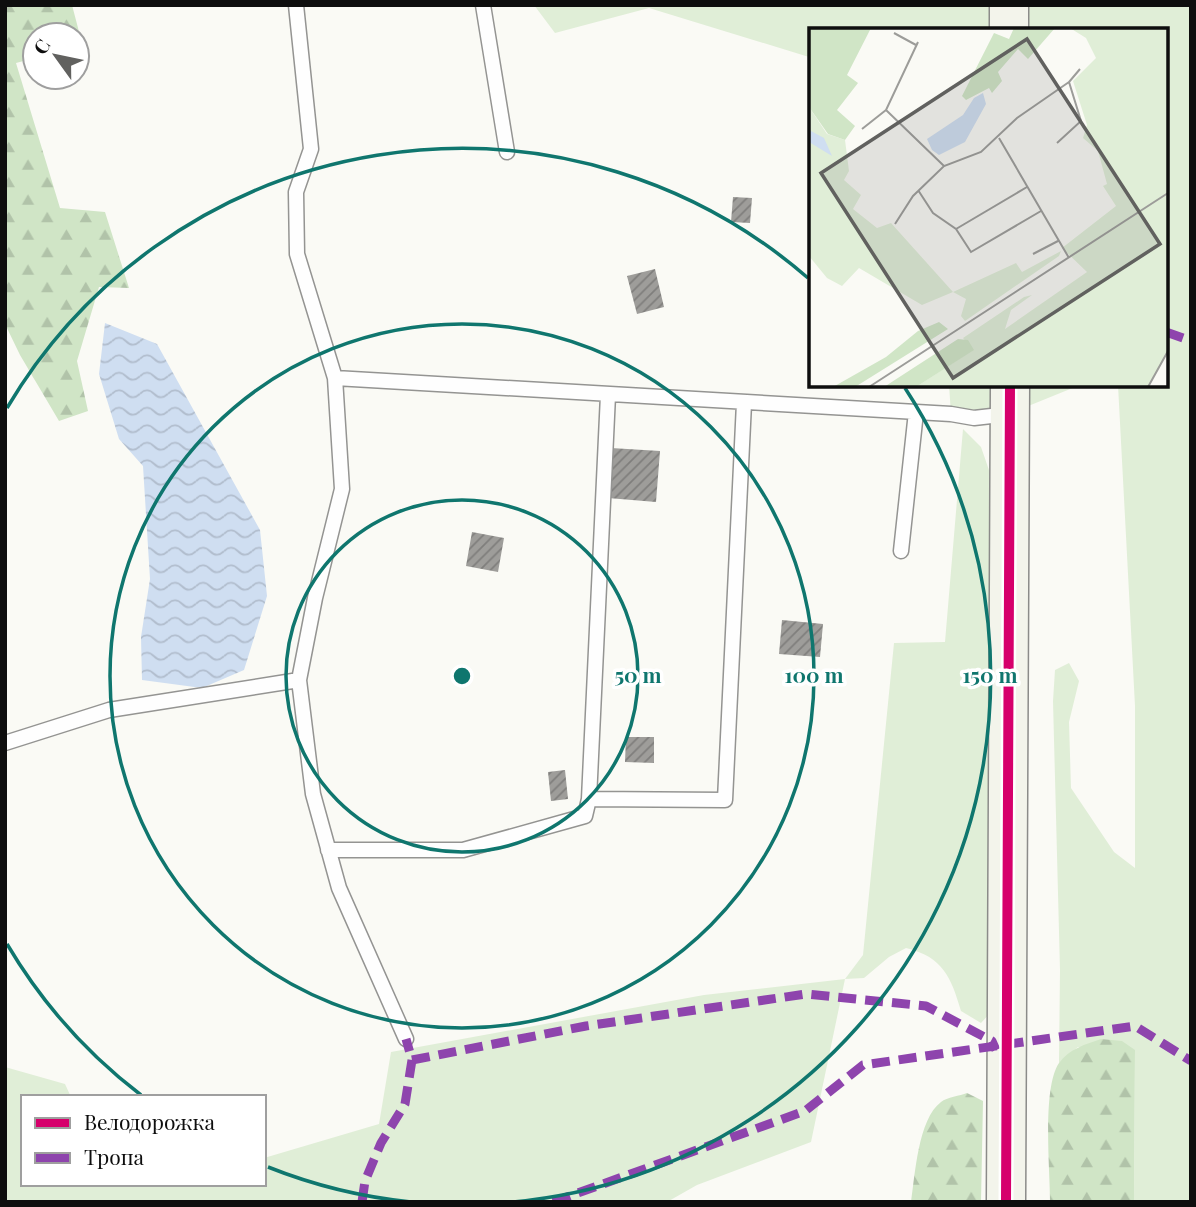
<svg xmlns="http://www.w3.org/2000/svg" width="1196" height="1207" font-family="'Playfair Display',serif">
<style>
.grass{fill:#e0eed7}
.forest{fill:url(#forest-firs)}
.water{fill:url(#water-waves)}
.building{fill:url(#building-hatch)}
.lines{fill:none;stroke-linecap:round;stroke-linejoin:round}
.lane-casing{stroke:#949492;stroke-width:17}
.secondary-casing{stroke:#8b8b89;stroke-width:41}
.lane{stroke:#fefefe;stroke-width:14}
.secondary{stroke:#f3f4eb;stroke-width:38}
.quiet{stroke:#8e44ad;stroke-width:9;stroke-dasharray:18 9;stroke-linecap:butt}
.cycleway-casing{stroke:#fff;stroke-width:15}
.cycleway{stroke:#d6006c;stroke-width:10}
.ring{fill:none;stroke:#0f766e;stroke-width:3.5}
.inset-road{fill:none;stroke:#9c9c99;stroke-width:2}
.view{fill:#61615f;fill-opacity:0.15;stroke:#61615f;stroke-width:3.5}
.inset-edge{fill:none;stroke:#0e0e0e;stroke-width:3.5}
.centre{fill:#0f766e;stroke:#fff;stroke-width:3.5}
.ring-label{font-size:21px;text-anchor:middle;font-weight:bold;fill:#0f766e;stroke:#fff;stroke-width:7;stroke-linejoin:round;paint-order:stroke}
</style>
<defs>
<pattern id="forest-firs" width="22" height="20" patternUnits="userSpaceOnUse" patternTransform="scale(1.75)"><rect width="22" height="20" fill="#d0e5c6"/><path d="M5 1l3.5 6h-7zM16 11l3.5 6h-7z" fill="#b1c3a9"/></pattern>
<pattern id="water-waves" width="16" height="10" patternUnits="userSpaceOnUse" patternTransform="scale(1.75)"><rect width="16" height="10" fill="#cfdef1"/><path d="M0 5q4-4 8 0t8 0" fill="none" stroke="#b1bdcd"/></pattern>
<pattern id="building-hatch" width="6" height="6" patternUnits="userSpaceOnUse" patternTransform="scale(1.75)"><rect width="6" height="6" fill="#9e9d9a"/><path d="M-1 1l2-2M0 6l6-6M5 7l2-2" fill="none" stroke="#7f7e7c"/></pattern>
</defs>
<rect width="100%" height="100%" fill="#fafaf5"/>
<path class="grass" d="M534,5h657v1197h-57l1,-152 -57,-3 -19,16 1,-93 -7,-269 2,-31 14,-7 10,18 -10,41 2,66 43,64 21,16v-162l-17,-321h48v-355h-355v49h-2v-22l-160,-49 -94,25z
M949,385h131l-69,28 -60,1z
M963,429l18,18 9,26 3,537 -12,13 -20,-12c-10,-34 -18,-54 -55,-63l-17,9 -25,21 -19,1 -34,163 -114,43 -30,17h-662v-135l60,17 6,13h-48v87h241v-26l115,-34 12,-72 313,-57 141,-16 18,-24 31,-312 51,-1z"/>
<path class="forest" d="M5,5h67l11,42 -6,1v-13h-42v23l-19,5 44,145 45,4 24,76 -30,-1 -22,74 11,50 -29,10 -39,-66 -15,-31z
M1101,1039l21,2 13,9 -1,152h-84c0,-33 -8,-114 9,-139 10,-14 27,-19 42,-24z
M967,1093l16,8 -2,101h-70c4,-26 7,-83 30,-100 6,-5 19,-6 26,-9z"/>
<path class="water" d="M105,323l52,21 103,186 7,66 -23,74 -42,18 -60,-8 -1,-43 9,-58 -7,-113 -24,-27 -20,-65z"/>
<path class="building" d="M733,197l19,1 -2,25 -19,-1z
M655,269l9,38 -27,7 -10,-38z
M611,448l49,3 -4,51 -48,-4z
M472,532l32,6 -6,34 -32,-6z
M782,620l41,4 -3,33 -41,-3z
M626,737h28v26l-29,-1z
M565,770l3,29 -17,2 -3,-29z"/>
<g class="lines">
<g class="lane-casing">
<path id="lane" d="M296,5l15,144 -15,43 1,62 38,124 7,111 -27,109 -16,82 14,114 26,94 67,151
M483,5l24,147
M335,378l616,36 23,4 35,-4
M901,551l15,-139
M5,743l104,-33 190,-30
M589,799l19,-404
M328,850h135l122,-34 4,-17 136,1 19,-397"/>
</g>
<g class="secondary-casing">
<path id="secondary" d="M1009,30v-25
M1006,1202l4,-817"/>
</g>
<use href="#lane" class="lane"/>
<use href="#secondary" class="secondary"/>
<path class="quiet" d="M1166,332l25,9
M412,1060l174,-34 220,-32 120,12 66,35 4,9
M362,1202l3,-21 16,-38 24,-39 7,-44 -6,-21
M553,1202l252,-91 58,-46 272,-39 56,35"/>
<g class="cycleway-casing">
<path id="cycleway" d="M1006,1202l4,-817"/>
</g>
<use href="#cycleway" class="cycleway"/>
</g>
<g class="ring">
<circle cx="462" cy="676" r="176"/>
<circle cx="462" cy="676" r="352"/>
<path d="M411 1202A528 528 0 0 1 268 1167M141 1095A528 528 0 0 1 7 944M7 408A528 528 0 0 1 808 278M905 388A528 528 0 0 1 513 1202"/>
</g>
<g transform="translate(809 28)">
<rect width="359" height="359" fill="#fafaf5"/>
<path d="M261,0h98v323l-20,36h-232l57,-37 -10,-12 61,-41 8,-2 -21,15 -6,19 82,-57 -25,-24 54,-42 -13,-20 4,-2 -9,-33 -15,-13 4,-13 -14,-44 23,-23 -10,-20zM0,79l18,27 18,6 4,31 -5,9 17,15 -8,14 24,19 14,-5 62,69 63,-29 6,9 39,-21 -2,5 -94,65 -4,-5 5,-17 -13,-7 -31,13 -63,-37 -17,18 -15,-8 -18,-22z" fill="#e0eed7"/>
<path d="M0,0h62l-24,47 11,8 -21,27 18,16 -10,14 -17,-6 -19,-27zM205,0h41l-27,31 -10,-10 -20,23 4,9 -10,12 -3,-5 -23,12 -4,-4 32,-63 15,6zM130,294l9,7 -93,58h-22l53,-30 32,-26zM149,311l10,1 6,10 -58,37h-32z" fill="#d0e5c6"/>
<path d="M174,65l3,11 -21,38 -26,13 -7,-5 -5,-11 36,-24 11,-17zM0,102l15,8 8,18 -23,-14z" fill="#cfdef1"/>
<path class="inset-road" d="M85,5l22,12M109,14l-32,68 58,56M53,101l24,-19M190,110l70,120M248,115l24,-22 -12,-39 11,-13M109,162l15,23 23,16 15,23 70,-41M86,196l18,-28 31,-30 37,-14 36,-34 52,-36M147,201l71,-42M224,226l25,-13M60,359l299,-194M339,359l20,-36"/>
<path class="view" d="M218,11l133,205 -207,134 -132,-205z"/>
<rect width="359" height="359" class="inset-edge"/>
</g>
<circle cx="462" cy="676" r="10" class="centre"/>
<g class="ring-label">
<text x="638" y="683">50 m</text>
<text x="814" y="683">100 m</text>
<text x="990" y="683">150 m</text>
</g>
<rect width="1196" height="1207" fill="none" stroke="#0e0e0e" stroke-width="14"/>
<rect x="21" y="1095" width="245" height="91" fill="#ffffff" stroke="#9f9f9f" stroke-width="2"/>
<rect x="35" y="1118" width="35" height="10" fill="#d6006c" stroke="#9f9f9f" stroke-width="2"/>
<text x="84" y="1130" font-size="21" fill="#0e0e0e">Велодорожка</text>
<rect x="35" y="1153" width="35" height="10" fill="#8e44ad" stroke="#9f9f9f" stroke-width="2"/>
<text x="84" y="1165" font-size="21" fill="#0e0e0e">Тропа</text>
<g transform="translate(56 56) rotate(303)"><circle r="33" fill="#ffffff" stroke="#9f9f9f" stroke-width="2"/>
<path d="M0-5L12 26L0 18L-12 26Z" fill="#61615f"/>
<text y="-10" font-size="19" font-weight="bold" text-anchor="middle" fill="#0e0e0e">С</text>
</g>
</svg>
